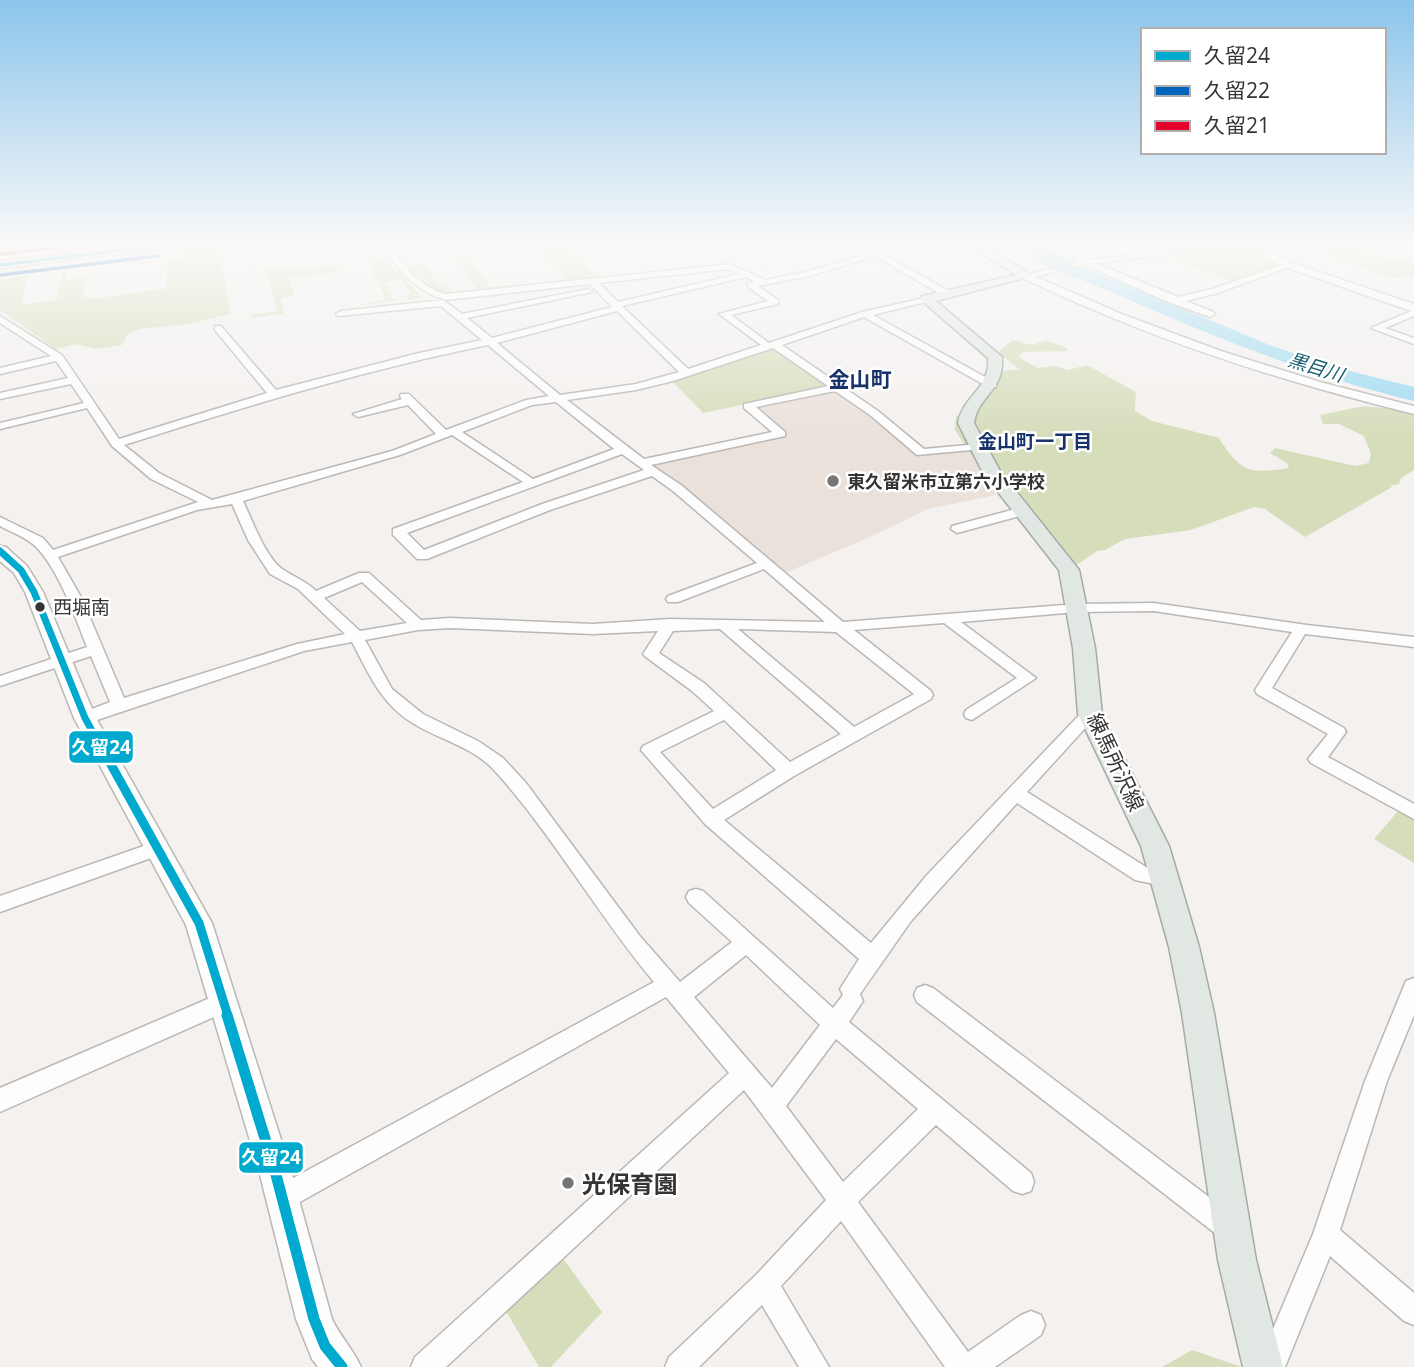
<svg xmlns="http://www.w3.org/2000/svg" width="1414" height="1367" font-family="'Open Sans','Noto Sans JP',sans-serif">
<style>
.built{fill:#eae1db}
.green{fill:#d6ddbb}
.lines{fill:none;stroke-linecap:round;stroke-linejoin:round}
.river{fill:#9fdbf0;fill-rule:evenodd}
.street-casing{stroke:#bab7b5;stroke-width:3}
.secondary-casing{stroke:#bab7b5;stroke-width:3}
.primary-casing{stroke:#a3aca4;stroke-width:3}
.street{fill:#fdfdfd;fill-rule:evenodd}
.secondary{fill:#fdfdfd;fill-rule:evenodd}
.primary{fill:#e1e8e3;fill-rule:evenodd}
.bus-1-far3-casing{stroke:#fff;stroke-width:6}
.bus-1-far2-casing{stroke:#fff;stroke-width:12}
.bus-1-far1-casing{stroke:#fff;stroke-width:14}
.bus-1-casing{stroke:#fff;stroke-width:17}
.bus-2-casing{stroke:#fff;stroke-width:6}
.bus-3-casing{stroke:#fff;stroke-width:6}
.bus-1-far3{stroke:#00a9ce;stroke-width:3.5}
.bus-1-far2{stroke:#00a9ce;stroke-width:7}
.bus-1-far1{stroke:#00a9ce;stroke-width:9}
.bus-1{stroke:#00a9ce;stroke-width:11}
.bus-2{stroke:#0065bd;stroke-width:3.5}
.bus-3{stroke:#e4002b;stroke-width:3.5}
.poi-dot{fill:#787674;stroke:#fff;stroke-width:2.5}
.bus-dot{fill:#363432;stroke:#fff;stroke-width:2.5}
.labels{text-anchor:middle;dominant-baseline:central;stroke-width:5;stroke-linejoin:round;paint-order:stroke}
.far-poi-label{font-size:18px;font-weight:bold;fill:#363432;stroke:#fff;text-anchor:start}
.far-water-label{font-size:19px;font-style:italic;fill:#175e72;stroke:#fff}
.far-neighbourhood-label{font-size:19px;font-weight:bold;fill:#183369;stroke:#fff}
.bus-label{font-size:19px;fill:#363432;stroke:#fff;text-anchor:start}
.far-quarter-label{font-size:21px;font-weight:bold;fill:#183369;stroke:#fff}
.street-label{font-size:21px;fill:#363432;stroke:#fff}
.near-poi-label{font-size:24px;font-weight:bold;fill:#363432;stroke:#fff;text-anchor:start}
.line-badge{stroke:#fff;stroke-width:2.5}
.badge-label{font-size:19px;text-anchor:middle;font-weight:bold;fill:#fff}
</style>
<rect width="100%" height="100%" fill="#f4f1ef"/>
<path class="built" d="M835,391l35,23 49,41 51,-5 26,45 -68,14 -56,27 -87,37 -131,-108 1,-3 132,-27 -29,-25 1,-4z"/>
<path class="green" d="M182,246h37l11,68 -41,10 -49,5 -12,5 -6,11 -26,4 -20,-5 -20,5 -56,-39v-30l15,-2 5,-12 9,-1 -7,40 35,-5 6,-32 6,-1 -3,13 19,-2 -1,19 8,2 75,-11v-27l16,-2z
M537,246l32,2 28,30 -56,6 26,-6z
M1301,246l51,2 41,14 7,-3 14,5v12l-22,2z
M1249,247l35,20 -48,16 -66,-27z
M466,253l24,34 24,-3 3,4 -74,7 -37,-29 18,-3 14,21 8,-1 6,9 25,-3 -23,-34z
M370,261l18,1 35,36 -14,2 -3,-5 4,-2 -8,-14 -18,3 10,19 -39,5 31,-7 -17,-34 3,-1z
M337,266l1,6 -49,6 5,18 -13,2 3,16 -33,4v-3l26,-4 -10,-41z
M1013,340l19,5 14,-5 20,8 1,3 -43,1 -6,5 20,11 17,-2 13,4 19,-5 49,27 -1,19 17,10 67,17c22,35 30,36 70,30l-2,-5 -17,-10 5,-5 80,18 14,-3 2,-9 -7,-18 -25,-12h-16l-3,-9 44,-9 50,5v59l-13,8 -2,6 -10,2 3,1 -87,50 -40,-28 -11,-2 -63,23 -66,9 -20,11 -8,1 -28,19 -95,-111 -19,-29 1,-14 11,-2 29,-42 23,-3 -19,-15v-4z
M774,348l55,36v3l-126,26 -30,-31z
M1403,805l11,6v52l-40,-24z
M559,1253l43,59 -51,55h-12l-36,-61z
M1192,1350l50,17h-80z"/>
<g class="lines">
<path class="river" d="M1022,246h19l39,20 192,80 74,24 68,17v14c-109,-26 -210,-68 -312,-113 -25,-11 -63,-20 -80,-42z"/>
<g class="street-casing">
<path id="street" d="M383,246h8c13,21 31,42 55,48l284,-30 35,16 41,-8 65,-19h10l69,39v4h-6l-68,-39h-5l-61,19 -52,10 20,14v4l-47,11 38,28 93,-31 67,-15v4l-56,14 123,68v4h-8l-124,-70 -82,28 96,66 46,38 54,-5 6,3 -2,2 -65,6 -47,-40 -35,-24 -79,16 29,25v4l-134,29 30,20 162,137 234,-18 77,-1 153,22 107,12v10l-109,-13 -33,54 72,40 2,4 -18,25 86,47v15l-103,-56 -3,-4 20,-25 -71,-40 -2,-4 37,-58 -138,-21 -77,1 -116,10 75,56 -64,42 -6,-2 -2,-4 2,-4 51,-32 -73,-55 -90,7 77,61 2,4 -2,4 -137,77 -70,44 147,123 56,-68 157,-165h12l2,4 -71,78 119,75 25,5 3,6 -3,6 -7,2 -29,-6 -118,-77 -106,118 -51,73 3,7 -14,21 182,151 3,9 -3,9 -9,3 -9,-3 -77,-66 -78,77 110,150 53,-37 10,-4 10,4 4,10 -4,10 -46,32h-50l-104,-146 -60,65 48,81h-30l-37,-62 -63,62h-34l4,-10 87,-82 70,-75 -82,-110 -298,277h-35l4,-10 314,-284 -63,-76 -375,210 -9,4 -9,-4 -4,-9 4,-9 381,-207c-57,-68 -101,-147 -160,-212 -22,-24 -57,-31 -83,-48 -31,-20 -42,-48 -59,-80l-48,9 -219,73 -6,-2 -2,-4 2,-4 31,-12 -19,-46 -91,30v-10l87,-29c-11,-28 -30,-82 -53,-102 -9,-8 -23,-13 -34,-19v-9l43,21 10,12 145,-48 -47,-23 -39,-33 -25,-38 -87,21v-6l84,-20 -13,-19 -71,15v-6l68,-15 -12,-17 -56,13v-6l51,-12 -51,-33v-7l62,39 57,84 148,-46 -52,-63v-4h6l55,64 143,-37 63,-13 -41,-34 -103,10 -2,-2 5,-3 102,-11 19,14 126,-25 4,3 -125,26 25,20 120,-31 -22,-23 -144,16c-29,-8 -48,-29 -63,-54zM729,269l10,5 -121,28 -19,-19zM746,277l9,5 -7,1v4l20,14 -49,13 42,31 -73,24 -66,-63zM617,311l62,61 -43,12 -76,11 -63,-52zM488,345l61,51 -23,4 -80,30 -37,-36h-8l-1,2 2,3 -49,15 5,3 50,-12 28,29 -44,17 -180,49 -53,-27 -35,-28c120,-38 240,-75 364,-100zM773,348l55,38 -84,18v4l28,24 -128,27 -77,-59 69,-10 37,-9zM556,402l58,47 -81,30 -71,-47 70,-27zM452,435l71,47 -130,47v6l24,24h10l123,-49 102,-34 21,15 84,72 -89,33 -2,3 2,3h10l86,-33 61,53 -155,-3 -77,5 -143,-6 -29,2 -52,-47h-10l-43,18c-10,-10 -22,-14 -34,-22 -16,-11 -30,-49 -39,-68l157,-46zM622,454l22,16 -102,34 -118,46 -17,-17zM232,504l16,36 22,34 28,15 47,45 -48,10 -173,54 -42,-99 -24,-42 139,-47zM362,582l45,41 -47,8 -36,-33zM450,628l143,6 65,-3 -15,23 3,3 46,34 22,20 -71,35 -2,4 64,74 154,135 -19,30 3,6 -10,13 -130,-117 -7,-2 -7,2 -3,6 3,6 43,39 -52,40 -41,-47 -113,-152 -23,-25 -25,-17 -55,-27 -31,-25 -27,-49 53,-10zM720,629l121,105 -51,28 -86,-79 -45,-30 14,-22zM738,629l98,3 78,62 -60,33zM724,720l52,50 -63,39 -53,-57zM746,955l74,70 -48,63 -78,-91zM836,1039l82,70 -75,73 -57,-76z
M1055,246h10l23,14 131,-14h32l-156,17 83,34 34,-8 75,-26 7,2 -76,28 -32,8 27,11 2,2 -5,3 -39,-14 -86,-38 -11,1v-4l5,-1z
M1053,268l4,2 -1,2 -29,6 -4,-2z
M1414,310v6l-29,12 29,10v6l-43,-16z
M1023,507l4,1v6l-70,19 -6,-4 1,-3z
M158,841l7,2 2,5 -2,5 -165,59v-16z
M1414,978v37l-27,66 -47,149 74,63v32l-10,-4 -74,-65 -45,111h-28l56,-133 52,-153 41,-100z
M925,985l8,3 305,231 4,9 -4,9 -9,4 -9,-4 -303,-235 -3,-7 3,-7z
M224,992l8,3 3,7 -3,7 -232,103v-24z"/>
</g>
<g class="secondary-casing">
<path id="secondary" d="M131,246h31l-5,3 -157,19v-6z
M1260,246h10l3,7 14,8 127,43v8l-135,-47 -14,-8z
M1027,273l97,42 97,36 99,31 94,24v8c-135,-33 -265,-75 -391,-136l-2,-2z
M0,546l6,1 21,19 16,26 53,126 116,205 79,248 41,148c8,17 21,30 29,48h-43l-6,-8 -16,-40 -37,-148 -73,-246 -112,-207 -49,-126 -11,-19 -14,-12z"/>
</g>
<g class="primary-casing">
<path id="primary" d="M970,246h14l49,30 -97,25 66,56c3,34 -24,38 -28,66l26,48 79,99 16,78 7,66 67,132 30,101 15,66 42,247 27,107h-40l-25,-107 -36,-247 -13,-66 -28,-101 -63,-132 -5,-66 -14,-78 -76,-97 -25,-50c5,-28 32,-33 30,-65l-68,-59 2,-3 94,-21z"/>
</g>
<use href="#street" class="street"/>
<use href="#secondary" class="secondary"/>
<use href="#primary" class="primary"/>
<g class="bus-1-far3-casing">
<path id="bus-1-far3" d="M0,265l157,-19"/>
</g>
<g class="bus-1-far2-casing">
<path id="bus-1-far2" d="M0,551l21,19 13,22 51,126 15,27"/>
</g>
<g class="bus-1-far1-casing">
<path id="bus-1-far1" d="M99,743l100,180 29,93"/>
</g>
<g class="bus-1-casing">
<path id="bus-1" d="M227,1015l48,156 39,148 11,27 17,21"/>
</g>
<g class="bus-2-casing">
<path id="bus-2" d="M1,275l157,-19"/>
</g>
<g class="bus-3-casing">
<path id="bus-3" d="M0,254l69,-8"/>
</g>
<use href="#bus-1-far3" class="bus-1-far3"/>
<use href="#bus-1-far2" class="bus-1-far2"/>
<use href="#bus-1-far1" class="bus-1-far1"/>
<use href="#bus-1" class="bus-1"/>
<use href="#bus-2" class="bus-2"/>
<use href="#bus-3" class="bus-3"/>
</g>
<linearGradient id="sky" x2="0" y2="1"><stop stop-color="#8bc4eb"/><stop offset="0.56" stop-color="#faf9f8"/><stop offset="1" stop-color="#faf9f8" stop-opacity="0"/></linearGradient>
<rect width="1414" height="437" fill="url(#sky)"/>
<g class="poi-dot">
<circle cx="833" cy="481" r="7"/>
<circle cx="568" cy="1183" r="7"/>
</g>
<circle class="bus-dot" cx="40" cy="607" r="6"/>
<g class="labels">
<g class="far-poi-label">
<text x="847" y="481">東久留米市立第六小学校</text>
</g>
<g class="far-water-label">
<text transform="translate(1316 367) rotate(17)">黒目川</text>
</g>
<g class="far-neighbourhood-label">
<text x="1035" y="441">金山町一丁目</text>
</g>
<g class="bus-label">
<text x="53" y="607">西堀南</text>
</g>
<g class="far-quarter-label">
<text x="860" y="379">金山町</text>
</g>
<g class="street-label">
<text transform="translate(1116 762) rotate(65)">練馬所沢線</text>
</g>
<g class="near-poi-label">
<text x="582" y="1183">光保育園</text>
</g>
</g>
<g class="line-badge">
<rect x="68" y="730" width="66" height="34" rx="7" fill="#00a9ce"/>
<rect x="238" y="1141" width="66" height="33" rx="7" fill="#00a9ce"/>
</g>
<g class="badge-label">
<text x="101" y="754">久留24</text>
<text x="271" y="1164">久留24</text>
</g>
<rect x="1141" y="28" width="245" height="126" fill="#ffffff" stroke="#afaead" stroke-width="2"/>
<rect x="1155" y="51" width="35" height="10" fill="#00a9ce" stroke="#afaead" stroke-width="2"/>
<text x="1204" y="63" font-size="21" fill="#363432">久留24</text>
<rect x="1155" y="86" width="35" height="10" fill="#0065bd" stroke="#afaead" stroke-width="2"/>
<text x="1204" y="98" font-size="21" fill="#363432">久留22</text>
<rect x="1155" y="121" width="35" height="10" fill="#e4002b" stroke="#afaead" stroke-width="2"/>
<text x="1204" y="133" font-size="21" fill="#363432">久留21</text>
</svg>
